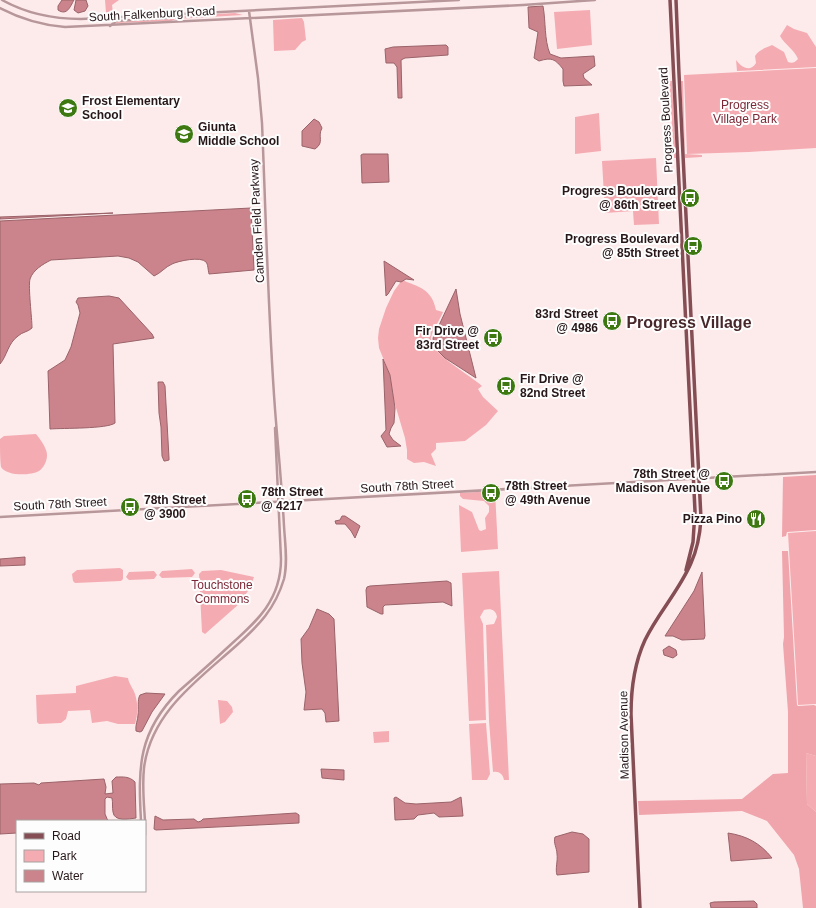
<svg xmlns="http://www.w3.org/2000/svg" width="816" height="908" font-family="Helvetica,sans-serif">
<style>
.green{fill:#f4acb2}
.forest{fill:#efa5ab}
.water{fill:#cb848b;stroke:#9a6369}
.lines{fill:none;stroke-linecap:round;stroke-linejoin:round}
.minor{stroke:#b8979a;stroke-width:2.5}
.major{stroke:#854e54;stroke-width:3.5}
.labels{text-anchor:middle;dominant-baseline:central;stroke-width:4;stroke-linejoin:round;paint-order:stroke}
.street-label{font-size:12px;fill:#271719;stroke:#fdfdfd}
.poi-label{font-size:12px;font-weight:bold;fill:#271719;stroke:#fdfdfd;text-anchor:start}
.park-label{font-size:12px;fill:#7d2837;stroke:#fdfdfd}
.district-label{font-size:16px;font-weight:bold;fill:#48272b;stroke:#fdfdfd}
</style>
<rect width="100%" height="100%" fill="#fdebec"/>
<path class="green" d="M105,0h14l-7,5 1,7 -7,1z
M590,10l2,35 -35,4 -3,-37z
M235,13l8,2 -67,4 -5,2 -54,2 -2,-1 57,-3 6,-3z
M302,18l2,4 2,18 -4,2 -7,8 -21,1 -1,-31z
M787,25l7,4 13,4 9,14v20l-79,4 -1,-11c5,7 14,13 20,3l-1,-7c4,-6 10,-8 17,-11l12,7 4,10c5,2 7,0 10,-3 -4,-10 -13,-14 -18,-23z
M816,68v80l-67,4 -62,2 -3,-79z
M669,81h3l4,77h-2z
M681,81h2l2,73 17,1v2l-17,1z
M599,113l2,38 -26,3v-37z
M656,158l3,66 -25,1 -1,-14 -28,2 -3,-52z
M402,280c17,7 30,9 34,30l7,2c-2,6 -13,22 -12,28 2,15 39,35 51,46l-4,3 5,8 15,14 -12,14 -21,16 -29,2v6l-5,5 5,12 -12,-4 -10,1 -7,-4v-9l-2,-12 -11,-37 -4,-26 -11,-27 -1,-10 1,-9 7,-21 8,-17z
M36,434c4,5 8,10 10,16 3,7 -1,17 -7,21 -9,5 -33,5 -38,-4 -1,-7 -1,-20 -1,-28l4,-3z
M495,491l3,58 -37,3 -2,-47 13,7 7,18 2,1 5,-2 -1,-11 4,-6v-6l-5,-5 -21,-2 -3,-3v-3z
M816,531v173l-18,1 -10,-172z
M120,568l3,2v9l-2,2 -46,2 -2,-2 -1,-7 5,-4z
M192,569l3,4 -3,4 -30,1 -3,-3 3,-4z
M221,570l33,7 -4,11 -11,16 -34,30 -3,-2 -3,-58 3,-3z
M154,571l3,4 -3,4 -25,1 -3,-3 3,-5z
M499,571l10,209h-5c-1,-6 -5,-9 -11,-8l-4,-51 -3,-96 8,-1 3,-7c-1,-7 -6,-9 -13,-7l-4,7 3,7 3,96 -17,1 -7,-148z
M115,676l13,2c1,6 5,10 7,16 3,9 3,20 0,30h-17l-11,-3 -15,2 -2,-13 -22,1 -2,8 -5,4 -22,1 -2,-2 -1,-27 40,-2v-7z
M218,700l9,1 5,6 1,5 -8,10 -5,2z
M486,723l4,51 -3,6h-15l-3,-56z
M389,731v11l-15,1 -1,-11z
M806,753l10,3v56l-9,-8z"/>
<path class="forest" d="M816,475v55l-29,2 -1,4 -4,1 1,-60z
M782,551h6l9,154 1,1 16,-1 2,1v50l-10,-3 1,51 9,8v96h-13l-4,-39 -5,-14 -27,-34 -25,-10 -103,4 -1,-14 104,-2 31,-25 15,-1v-61l-5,-68 1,-7z"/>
<path class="water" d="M62,0h12c-4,7 -7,16 -16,10v-4z
M76,0h10l2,6 -3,5 -7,2 -4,-3z
M543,6c3,16 1,33 7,48l11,4 33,-2 1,10 -12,8 1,4 8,7 -28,1 -1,-5v-12c-8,-10 -11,-12 -24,-8l-5,-3 4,-26 -9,-4 -1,-21z
M446,45l2,2v8l-43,3 -4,2 1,38h-4l-1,-31 -3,-4h-8l-1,-14 8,-2z
M314,119l5,3 3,6c-5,9 3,14 -7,21l-13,-3v-15z
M363,154h25l1,28 -27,1 -1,-28z
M251,208l3,62 -45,4c-1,-4 -1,-10 -3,-12 -5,-6 -28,-1 -34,2 -7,3 -11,9 -18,12l-16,-14 -9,-4 -11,-2 -67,4c-8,4 -18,10 -21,19 -2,8 2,39 2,49 -4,4 -10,4 -14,8 -10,7 -11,20 -18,28v-143z
M113,213l-113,6v-2z
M384,261l30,19 -8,-1 -5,3 -5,-1 -8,13 -2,2z
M456,289l4,25 16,64 -31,-20 -11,-11 -1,-9z
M109,296l10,2 33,36 2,4 -41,6 2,79c-8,6 -52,5 -65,6l-2,-58 17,-11 6,-13 9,-34 -2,-8 -2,-3 2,-4z
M383,359l7,16 5,33 -1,15 -3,5 -2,6 4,6 8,6 -14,1 -6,-11 5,-6z
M158,382h5l2,4 4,72v2l-4,1h-1l-2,-5 -1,-29 -2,-14z
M342,516h3l15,10 -5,12 -4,-7 -6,-7h-9l-1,-3 5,-1z
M25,557v8l-25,1v-7z
M702,572l3,64 -1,3 -22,1 -9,-4h-8l29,-45z
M447,581l4,2 1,23 -9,-4 -58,3 -2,2v7h-2l-14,-7 -1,-17 1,-3 3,-1z
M317,609l12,5 5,5 5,102 -13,1 -1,-9 -3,-4 -18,1 2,-18 -4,-29 -1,-24 8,-11z
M669,646l7,4 1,5 -4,3 -9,-3 -1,-5z
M146,693l19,1 -13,18 -10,19 -2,1 -4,-1c-1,-6 2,-11 2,-16 1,-7 -1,-15 2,-20z
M321,769l23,1v10l-22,-2z
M116,777c7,0 13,-1 19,5l1,36c-7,1 -22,4 -23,-6 -1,-5 0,-9 -1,-14l-5,-1 -2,2v15l3,7h-91v12l-17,1v-50l34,-1 5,2 2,-2 63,-4 2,8 -1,7 8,-1 -1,-12z
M396,797l9,6 11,1 35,-2 10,-5 2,19 -24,1 -5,-4 -16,2 -4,4 -19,1 -1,-22z
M296,813l3,2v8l-143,7 -2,-1 1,-13 8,4 31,-1 4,3 3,-1 2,-2z
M572,832l11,2 6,5v33l-32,3c-2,-6 1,-14 0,-21 0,-6 -4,-11 -2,-17z
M728,833c19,3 32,10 44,25l-41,3z
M754,901l3,3v4h-46l-1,-5 4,-1z"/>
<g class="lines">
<path class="minor" d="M2,0c25,14 51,19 79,19l378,-19
M0,8c21,11 42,17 65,19l458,-22 72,-5
M110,26l6,-5 51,-3 7,-3
M0,517l816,-45
M141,821c-3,-54 -3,-89 38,-130 16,-14 32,-28 48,-43 29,-26 54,-47 54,-89l-6,-131
M145,821c-1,-17 -3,-35 -1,-53 7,-56 54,-88 93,-123 22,-20 38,-36 47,-66 4,-17 1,-36 0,-53 -2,-39 -6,-78 -9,-117 -7,-95 -9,-191 -13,-286l-4,-45 -9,-67
M145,823v12"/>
<path class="major" d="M670,0l25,511 -2,31 -7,28
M640,908l-9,-194c0,-26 3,-50 14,-74 13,-27 34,-49 46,-77 6,-13 9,-29 10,-44l-22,-445 -3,-74"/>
</g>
<defs>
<g id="school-disc" transform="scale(1)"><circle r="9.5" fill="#3d7811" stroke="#fdfdfd"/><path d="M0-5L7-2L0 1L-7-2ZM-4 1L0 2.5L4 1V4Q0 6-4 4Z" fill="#fff"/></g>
<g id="bus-disc" transform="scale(1)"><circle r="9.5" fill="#3d7811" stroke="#fdfdfd"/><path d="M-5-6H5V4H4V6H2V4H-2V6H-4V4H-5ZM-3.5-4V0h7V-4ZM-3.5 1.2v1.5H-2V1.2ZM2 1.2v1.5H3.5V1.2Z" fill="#fff"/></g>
<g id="restaurant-disc" transform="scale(1)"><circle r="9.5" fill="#3d7811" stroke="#fdfdfd"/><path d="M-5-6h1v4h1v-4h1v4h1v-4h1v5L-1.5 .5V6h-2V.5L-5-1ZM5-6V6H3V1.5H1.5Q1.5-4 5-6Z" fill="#fff"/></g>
</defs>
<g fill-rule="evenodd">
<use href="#school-disc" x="68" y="108"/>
<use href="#school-disc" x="184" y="134"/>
<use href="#bus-disc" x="690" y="198"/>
<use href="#bus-disc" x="693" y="246"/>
<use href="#bus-disc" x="612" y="321"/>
<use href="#bus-disc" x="493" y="338"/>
<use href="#bus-disc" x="506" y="386"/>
<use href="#bus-disc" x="724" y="481"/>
<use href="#bus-disc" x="491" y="493"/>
<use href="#bus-disc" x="247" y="499"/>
<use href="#bus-disc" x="130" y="507"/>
<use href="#restaurant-disc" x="756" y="519"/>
</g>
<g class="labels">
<g class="street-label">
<text transform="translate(152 14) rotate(-3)">South Falkenburg Road</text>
<text transform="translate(666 120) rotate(-93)">Progress Boulevard</text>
<text transform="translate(257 221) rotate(-93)">Camden Field Parkway</text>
<text transform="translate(407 486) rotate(-3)">South 78th Street</text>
<text transform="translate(60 504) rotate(-3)">South 78th Street</text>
<text transform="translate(624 735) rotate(-91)">Madison Avenue</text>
</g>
<g class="poi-label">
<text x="82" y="101">Frost Elementary<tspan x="82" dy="14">School</tspan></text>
<text x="198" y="127">Giunta<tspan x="198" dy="14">Middle School</tspan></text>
<text x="676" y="191" text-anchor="end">Progress Boulevard<tspan x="676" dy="14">@ 86th Street</tspan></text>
<text x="679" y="239" text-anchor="end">Progress Boulevard<tspan x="679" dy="14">@ 85th Street</tspan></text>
<text x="598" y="314" text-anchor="end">83rd Street<tspan x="598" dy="14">@ 4986</tspan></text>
<text x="479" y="331" text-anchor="end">Fir Drive @<tspan x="479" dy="14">83rd Street</tspan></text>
<text x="520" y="379">Fir Drive @<tspan x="520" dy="14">82nd Street</tspan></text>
<text x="710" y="474" text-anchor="end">78th Street @<tspan x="710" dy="14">Madison Avenue</tspan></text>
<text x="505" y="486">78th Street<tspan x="505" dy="14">@ 49th Avenue</tspan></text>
<text x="261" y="492">78th Street<tspan x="261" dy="14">@ 4217</tspan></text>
<text x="144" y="500">78th Street<tspan x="144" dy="14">@ 3900</tspan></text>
<text x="742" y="519" text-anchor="end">Pizza Pino</text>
</g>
<g class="park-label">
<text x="745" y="105">Progress<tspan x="745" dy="14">Village Park</tspan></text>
<text x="222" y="585">Touchstone<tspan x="222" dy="14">Commons</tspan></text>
</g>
<g class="district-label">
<text x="689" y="322">Progress Village</text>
</g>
</g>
<rect x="16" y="820" width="130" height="72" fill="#fdfdfd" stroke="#a7a1a2"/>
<rect x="24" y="833" width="20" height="6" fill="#854e54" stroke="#a7a1a2"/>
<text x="52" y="840" font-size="12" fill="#271719">Road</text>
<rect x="24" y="850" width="20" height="12" fill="#f4acb2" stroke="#a7a1a2"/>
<text x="52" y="860" font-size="12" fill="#271719">Park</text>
<rect x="24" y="870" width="20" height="12" fill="#cb848b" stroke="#a7a1a2"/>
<text x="52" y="880" font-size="12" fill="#271719">Water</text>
</svg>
